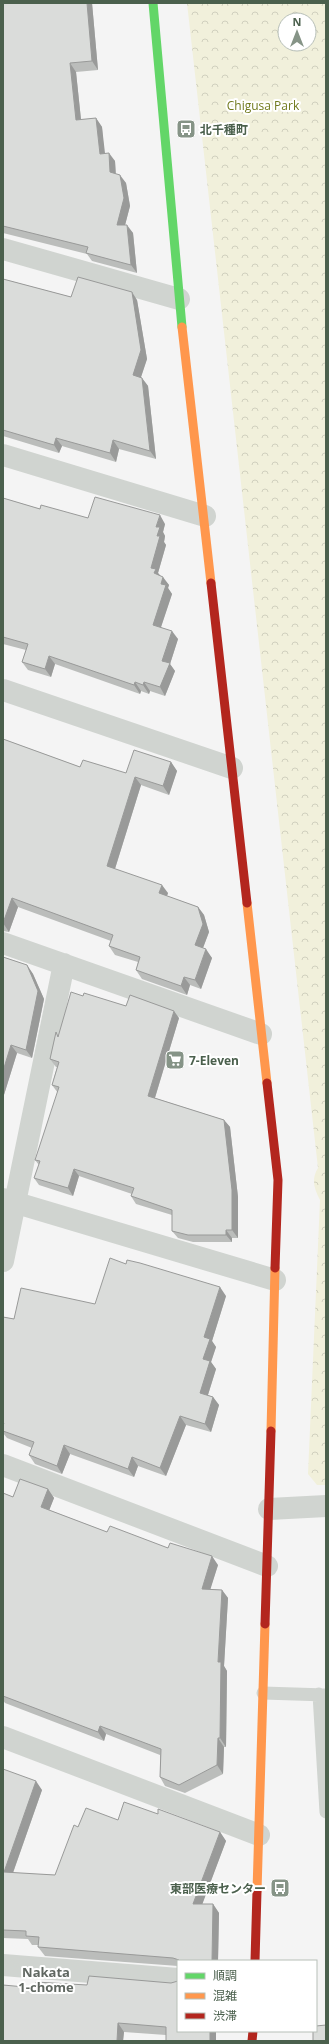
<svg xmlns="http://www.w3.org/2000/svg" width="329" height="2044" font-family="'Open Sans','Noto Sans JP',sans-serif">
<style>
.park{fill:url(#park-crowns);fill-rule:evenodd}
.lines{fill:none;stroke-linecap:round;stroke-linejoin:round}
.lane{stroke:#d0d4d0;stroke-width:13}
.street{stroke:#d0d4d0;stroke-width:22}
.fast{stroke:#63d668;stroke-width:9}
.slow{stroke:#ff974d;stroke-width:9}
.jam{stroke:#b3261e;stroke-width:9}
.wall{fill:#bbbdbb}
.shaded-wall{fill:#999a99}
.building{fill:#dadcda;stroke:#999a99}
.labels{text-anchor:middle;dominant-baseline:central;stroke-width:4;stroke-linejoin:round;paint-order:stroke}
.park-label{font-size:12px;fill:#717a1d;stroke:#fff}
.poi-label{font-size:12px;font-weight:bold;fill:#4b604d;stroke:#fff;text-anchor:start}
.neighbourhood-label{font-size:13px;font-weight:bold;fill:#606761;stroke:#fff}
</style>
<defs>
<pattern id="park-crowns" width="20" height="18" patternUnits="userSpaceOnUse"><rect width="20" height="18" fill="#f1f0db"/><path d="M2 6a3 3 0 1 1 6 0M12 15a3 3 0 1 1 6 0" fill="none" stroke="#d0d0be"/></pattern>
</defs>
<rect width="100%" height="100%" fill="#f4f4f4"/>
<path class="park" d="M187,3h139v1482h-9l-9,-11 12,-274c-6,-11 -9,-21 -2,-32zM285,20h24v24h-24z"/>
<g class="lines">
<path class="lane" d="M263,1693l63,2
M319,1694l7,118"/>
<path class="street" d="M3,249l176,50
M3,455l202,61
M3,690l229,78
M3,943l258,91
M3,1199l272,81
M3,1261l61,-297
M3,1465l264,101
M269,1509l57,-3
M3,1737l256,98
M3,1965l175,14"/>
<path class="fast" d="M153,3l29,324"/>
<path class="slow" d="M182,327l29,256
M247,903l20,180
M271,1431l4,-163
M257,1891l8,-267"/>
<path class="jam" d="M211,583l36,320
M267,1083l11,97 -3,88
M265,1624l6,-193
M255,1961l2,-70
M252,2041l1,-10"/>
</g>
<path class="wall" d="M3,3h89l6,67 -22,2 5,48 15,-2 6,9 2,26 11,8 1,13 10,9 4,23 -5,19 8,8 4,40 -45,-12 -5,-7 -84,-21z
M3,279l68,18 66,3 10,59 -6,18 7,9 8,73 -37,-10 -3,13 -54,-16 -3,7 -56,-17z
M3,498l37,11 48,9 77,6 -2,8 2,4 -1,6 2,3 -8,28 11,12 -1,3 4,6 -11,33 17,12 -8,25 5,7 -10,25 -15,-5 -1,3 -8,-3 -1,3 -85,-30 -4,13 -23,-7 -6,-8 4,-12 -23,-6z
M3,739l77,28 46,6 45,-11 6,9 -8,24 -28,-10 -26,84 53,24 -1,3 31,11 6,8 5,17 -6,16 9,10 -11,31 -11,-4 -3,10 -45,-16 -6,-9 2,-8 -23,-7 -6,-9 2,-5 -93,-34 -9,25 -6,-1z
M3,957l24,8 6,9 11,25 -12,59 -15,-5 -14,45z
M83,996l96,22 -24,80 69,22 6,7 8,70v41h-6v4h-39l-15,-4 -6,-7v-16l-36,-11 -5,-8 1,-2 -53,-18 -6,20 -34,-11 -5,-7 5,-13 -4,-5 23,-67 -6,-8 5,-18h-1l-6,-8 6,-27 2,4z
M226,1296l-14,45 4,6 -5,15 5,7 -8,26 5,2 6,8 -8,27 -25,-7 -20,51 -28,-10 -4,11 -64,-23 -8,20 -27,-10 -6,-9 3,-7 -25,-10 -4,-5v-116l11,2 81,-15z
M48,1489l6,9 -5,12 58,22 61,16 50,17 -8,24 12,1 6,8 -4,68 3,5 -1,76h-2l-1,27 -38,19 -20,-7 -5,-9v-22l-54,-21 -2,7 -99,-38 -2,-3v-207l10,4z
M3,1769l39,21 -29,83 42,2 23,-48 40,-7 40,-6 62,18 6,9 -24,63h11l6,9 -1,48h-40v5l-133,-10 -7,-9 1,-2h-7l-4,-6 -25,-1z
M3,1985l213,46v10h-50v-6l-42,-3 -1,9h-120z"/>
<path class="shaded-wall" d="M87,3h5l6,67 -6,-9z
M70,63l6,9 6,57 -6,-9z
M96,118l6,9 4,35 -6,-8z
M109,153l6,8 1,20 -6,-9z
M120,175l6,8 4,23 -7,27 -6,-8z
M127,225l6,8 4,40 -6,-8z
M132,292l5,8 10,59 -8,24 -6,-8z
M142,378l6,8 8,73 -6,-8z
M56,438l6,8 -3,7 -5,-8z
M113,440l6,9 -3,13 -6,-9z
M160,515l5,9 -2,8 2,4 -1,6 2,3 -8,28 4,5 -8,-5 -3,-5 6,-32 -1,-9z
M163,577l6,8 -1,3 4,6 -13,39 -6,-8 8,-41z
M172,631l6,8 -8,25 5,7 -10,25 -5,-9 2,-26z
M49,656l6,8 -4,13 -6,-8z
M135,682l6,9 -1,3 -6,-9z
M144,682l6,9 -1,3 -6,-9z
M171,762l6,9 -8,24 -6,-9z
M135,777l6,8 -28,90 -6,-9z
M162,885l6,8 -3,8 -6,-8z
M12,898l6,9 -9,25 -6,-9z
M198,907l6,8 5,17 -8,21 -6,-8z
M206,949l6,9 -11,31 -6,-9z
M27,965l6,9 11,25 -12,59 -6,-8z
M184,977l6,8 -3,10 -6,-9z
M174,1011l5,7 -26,86 -5,-8z
M11,1045l6,8 -14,45v-27z
M224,1120l6,7 8,70v41l-6,-8z
M74,1169l5,7 -6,20 -5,-8z
M226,1230l6,8v4l-6,-7z
M220,1287l6,9 -14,45 4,6 -5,15 5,7 -10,32 -6,-8 3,-34 1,-22z
M213,1397l6,8 -8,27 -6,-8z
M180,1416l6,9 -20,51 -6,-8z
M64,1445l6,9 -8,20 -5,-8z
M132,1457l6,9 -4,11 -6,-8z
M48,1489l6,9 -7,18 -6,-9z
M212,1556l6,9 -10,32 -6,-8z
M222,1590l6,8 -4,68 3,5 -1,76 -6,-9 -2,-76z
M100,1726l6,8 -2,7 -6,-9z
M218,1738l6,9 -1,27 -6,-9z
M36,1781l6,9 -32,91 -6,-9z
M220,1832l6,9 -27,72 -6,-9z
M213,1904l6,9 -1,48h-6z
M118,2023l6,9 -1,9h-6z
M210,2031h6v10h-6z"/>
<path class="building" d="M3,3h84l5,58 -22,2 6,57 20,-2 4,36 9,-1 1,19 10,3 4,23 -7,27h10l4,40 -45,-12 2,-6 -85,-21z
M78,277l54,15 9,58 -8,25 9,3 8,73 -37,-11 -3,13 -54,-15 -2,7 -51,-15v-151l68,18z
M95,497l65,18 -4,12h4l-3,9h3l-9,32 5,1 -2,4 9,4 -2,7 5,1 -13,40 19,6 -10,30 8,2 -10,24 -16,-5 -1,3 -8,-3 -1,3 -85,-29 -4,13 -23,-7 6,-18 -25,-7v-139l37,11 1,-4 47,13z
M3,739l77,28 3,-7 43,13 8,-23 37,12 -8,24 -28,-9 -28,89 55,19 -3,8 39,14 5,17 -8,21 11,4 -11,31 -11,-3 -3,9 -45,-16 4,-13 -31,-11 4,-11 -101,-37 -9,25z
M3,957l24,8 11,26 -12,59 -15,-5 -8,26z
M71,992l12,4 1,-3 42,13 4,-11 44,16 -26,85 76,24 8,70v40h-6v5h-38l-16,-4v-21l-41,-14 3,-8 -60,-19 -6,19 -34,-10 6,-17 -5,-1 24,-73 -7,-2 7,-23 -9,-3 6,-27 2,5z
M110,1258l16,6 1,-4 13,3 80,24 -16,50 6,2 -7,20 7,2 -10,32 13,4 -8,27 -25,-8 -20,52 -28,-11 -4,12 -64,-24 -7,21 -28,-11 5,-13 -31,-11v-6l1,-2 -1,-1v-105l11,2 7,-31 74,16z
M20,1479l28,10 -7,18 66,25 3,-6 58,22 2,-5 42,13 -10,33 20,1 -4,72h3l-1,76h-2l-1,27 -38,20 -19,-8 1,-28 -61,-23 -2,6 -95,-36v-203l10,4z
M3,1769l33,12 -32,91 51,3 19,-50 4,2 8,-19 32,12 6,-18 34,12v-5l62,23 -27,72h20l-1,57h-32l-1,-1 -6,-2 -135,-11 1,-10 -13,-1v-5l-23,-1z
M89,1976l82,7 7,-2v50h32v10h-44v-14l-48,-4 -1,18h-114v-56l33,3v-6l51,3z
M326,2025v16h-13v-10h3v-5z"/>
<defs>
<g id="bus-square" transform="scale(1)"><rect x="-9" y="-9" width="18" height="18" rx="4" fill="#869487" stroke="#fff"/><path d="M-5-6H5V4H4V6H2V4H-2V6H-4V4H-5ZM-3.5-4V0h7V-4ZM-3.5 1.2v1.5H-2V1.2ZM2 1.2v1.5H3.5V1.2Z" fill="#fff"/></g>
<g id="supermarket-square" transform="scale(1)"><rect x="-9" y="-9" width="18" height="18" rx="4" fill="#869487" stroke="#fff"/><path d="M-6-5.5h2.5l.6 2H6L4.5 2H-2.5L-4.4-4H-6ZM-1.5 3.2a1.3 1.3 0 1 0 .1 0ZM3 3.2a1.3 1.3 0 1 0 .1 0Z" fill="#fff"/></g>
</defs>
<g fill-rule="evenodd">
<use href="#bus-square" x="186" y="129"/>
<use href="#supermarket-square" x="175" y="1060"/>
<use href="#bus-square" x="280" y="1888"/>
</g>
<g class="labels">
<g class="park-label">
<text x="263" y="105">Chigusa Park</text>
</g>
<g class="poi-label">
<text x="200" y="129">北千種町</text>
<text x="189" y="1060">7-Eleven</text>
<text x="266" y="1888" text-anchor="end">東部医療センター</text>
</g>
<g class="neighbourhood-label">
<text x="46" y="1972">Nakata<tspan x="46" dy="15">1-chome</tspan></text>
</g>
</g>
<rect width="329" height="2044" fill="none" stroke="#4b604d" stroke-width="8"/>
<rect x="177" y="1960" width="140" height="72" fill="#ffffff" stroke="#b7bfb8"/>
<rect x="185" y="1973" width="20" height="6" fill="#63d668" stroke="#b7bfb8"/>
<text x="213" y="1980" font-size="12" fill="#4b604d">順調</text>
<rect x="185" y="1993" width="20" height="6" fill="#ff974d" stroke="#b7bfb8"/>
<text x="213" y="2000" font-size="12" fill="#4b604d">混雑</text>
<rect x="185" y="2013" width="20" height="6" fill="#b3261e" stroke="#b7bfb8"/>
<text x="213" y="2020" font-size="12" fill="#4b604d">渋滞</text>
<g transform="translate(297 32)"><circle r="19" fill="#ffffff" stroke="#b7bfb8"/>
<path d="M0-3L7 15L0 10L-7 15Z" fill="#869487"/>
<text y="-6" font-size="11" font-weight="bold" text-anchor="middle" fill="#4b604d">N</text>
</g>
</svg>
